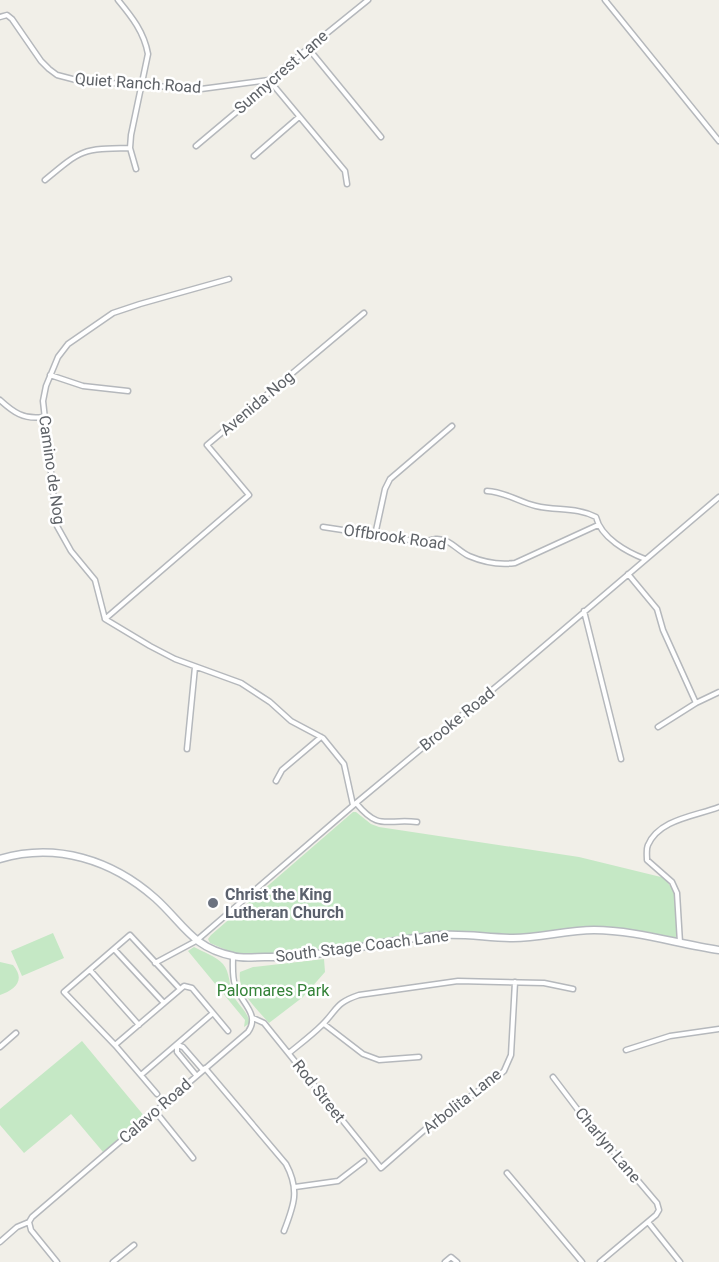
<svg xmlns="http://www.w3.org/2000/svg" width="719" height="1262" font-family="Roboto,sans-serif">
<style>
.green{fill:#c5e8c5}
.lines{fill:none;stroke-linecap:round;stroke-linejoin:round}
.street-casing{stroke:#b5b8bc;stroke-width:7}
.secondary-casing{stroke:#b6babf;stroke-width:9}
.street{stroke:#fff;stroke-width:4}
.secondary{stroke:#fff;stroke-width:6}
.worship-dot{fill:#6b7280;stroke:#fff;stroke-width:2}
.labels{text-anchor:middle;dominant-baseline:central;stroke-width:5;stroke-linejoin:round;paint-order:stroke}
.street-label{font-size:16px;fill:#5f6368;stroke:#fff}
.worship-label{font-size:16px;font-weight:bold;fill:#5b616d;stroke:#fff;text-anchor:start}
.park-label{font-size:16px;fill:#348238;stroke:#fff}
</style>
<rect width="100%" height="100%" fill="#f1efe8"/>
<path class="green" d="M353,812h3l15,12 8,3 200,30 86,21 14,22 -3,39 -57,-11 -27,-1 -32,5 -49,3h-82l-130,19 -52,1 -16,-3 -21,-9 -2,-4 3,-4z
M53,933l11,25 -42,18 -11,-25z
M194,947c9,5 22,9 29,17 7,8 6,21 10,31 5,10 15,17 17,28l-6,4 1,-7 -57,-69z
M324,959l1,13 -22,25 -34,26c-12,-14 -32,-31 -29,-51l13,-5z
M0,962l13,3c13,15 2,25 -13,30z
M82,1041l63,76 -42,35 -32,-38 -47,39 -24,-28v-16z"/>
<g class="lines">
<g class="street-casing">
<path id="street" d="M118,0c14,17 26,32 30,54l-17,81 -1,13 6,21
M605,0l114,141
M0,17l7,-2 5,4 29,42 8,8 8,6 23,6 121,8 68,-9 76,91 2,13
M308,48l73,89
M196,146l50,-42 23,-24 99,-80
M254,156l45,-39
M45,180c37,-31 37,-31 85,-32
M229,279l-89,25 -27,9 -45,31 -10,13 -12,29 -3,15 14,125 14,25 24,29 10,39 45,27 25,13 66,24 29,19 21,19 32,17 21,26 9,41
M50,375l33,11 45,5
M0,400c13,12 24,20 43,17
M487,491c19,1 32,11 49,15 21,5 41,1 60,11 5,21 31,35 49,42
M323,527l99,15c4,-1 9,-2 14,-3 13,-1 22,12 33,17 14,6 31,9 46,7l83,-38
M375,535l10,-46 5,-10 62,-53
M628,574l29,35 6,21 33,73
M584,611l37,148
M105,619l144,-124 -42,-50 157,-132
M658,727l38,-24 23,-11
M187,749l8,-82
M276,781l6,-11 39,-33
M356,803c24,29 30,15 61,19
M680,943l-3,-50 -5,-11 -25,-22c0,-4 -1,-11 1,-15 11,-26 48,-29 71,-38
M114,949l50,54
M155,963l41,-22 160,-138 153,-127 210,-179
M90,970l49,55
M213,1013l15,18
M253,1018l11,5 117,145 56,-49 56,-38 11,-10 7,-16 4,-73
M324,1024l39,30 16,6 40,-3
M115,1045l-51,-53 66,-57 50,54
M177,1045l6,2 20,23
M177,1046v6l19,23
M0,1047l16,-14
M626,1050l44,-14 49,-7
M289,1053c11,-9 23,-18 33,-28 16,-16 13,-22 37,-30l99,-14 86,2 29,6
M205,1068l81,96c14,26 8,41 -2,67
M141,1075l72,-62 -21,-25 -8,-2 -69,59 42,49
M553,1077l25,33 79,93 2,7 -3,5 -56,47
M155,1111l38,47
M507,1173l75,89
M295,1187l43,-6 26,-20
M29,1222l2,8 26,32
M648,1222l32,40
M0,1242l17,-15 12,-5 3,-5 216,-185c13,-18 -8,-30 -13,-47 -3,-9 -2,-19 -2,-29
M113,1262l21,-17
M445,1262l6,-5 6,5"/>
</g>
<g class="secondary-casing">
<path id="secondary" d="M0,859c56,-17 112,1 155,39 28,25 37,50 78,58 10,3 22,1 32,1 56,1 111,-15 166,-21 27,-4 55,2 82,2 27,0 54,-8 81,-8 41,0 84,14 125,20"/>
</g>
<use href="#street" class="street"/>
<use href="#secondary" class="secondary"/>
</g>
<circle class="worship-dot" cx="213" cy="903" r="6"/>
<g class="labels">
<g class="street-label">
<text transform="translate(281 72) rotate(-41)">Sunnycrest Lane</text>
<text transform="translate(138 83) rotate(4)">Quiet Ranch Road</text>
<text transform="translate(257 403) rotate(-40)">Avenida Nog</text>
<text transform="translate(52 470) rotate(82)">Camino de Nog</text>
<text transform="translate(395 537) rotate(8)">Offbrook Road</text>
<text transform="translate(457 719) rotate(-39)">Brooke Road</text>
<text transform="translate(362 946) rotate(-7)">South Stage Coach Lane</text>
<text transform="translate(319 1091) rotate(52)">Rod Street</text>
<text transform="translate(462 1101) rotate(-38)">Arbolita Lane</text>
<text transform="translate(155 1111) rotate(-41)">Calavo Road</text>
<text transform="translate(608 1145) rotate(50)">Charlyn Lane</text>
</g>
<g class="worship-label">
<text x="225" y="894">Christ the King<tspan x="225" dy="18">Lutheran Church</tspan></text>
</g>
<g class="park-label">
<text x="273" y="990">Palomares Park</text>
</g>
</g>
</svg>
